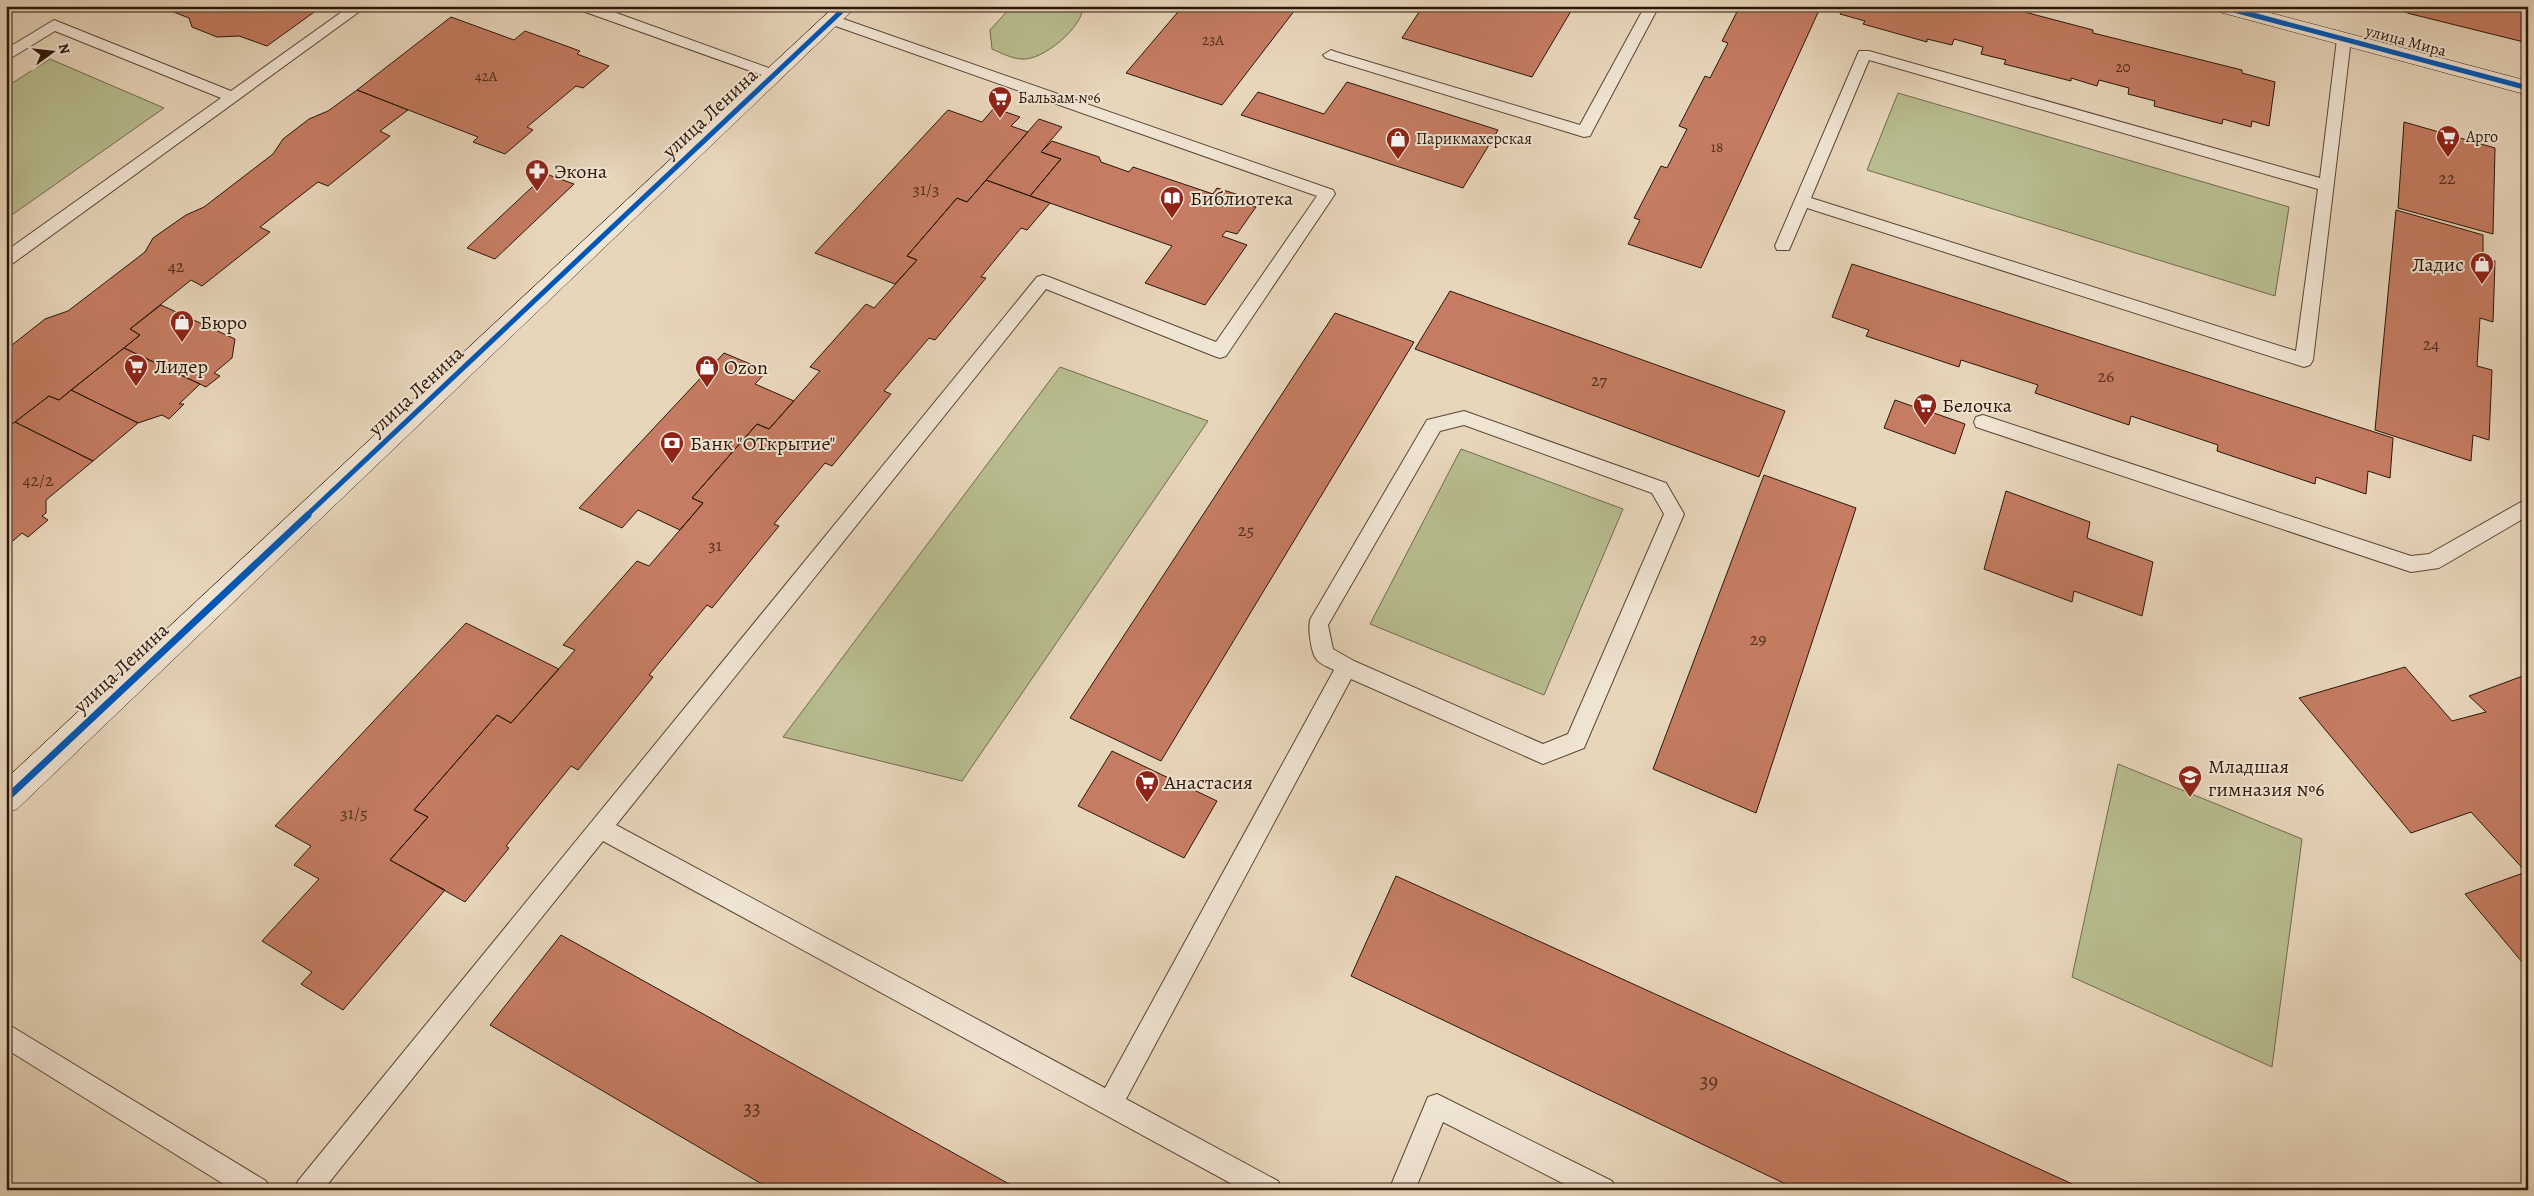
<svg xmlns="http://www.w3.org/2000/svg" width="2534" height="1196" font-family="Alegreya,serif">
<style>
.green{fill:#b8bd8f;stroke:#726a4c}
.building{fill:#c57c62;stroke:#2b1608}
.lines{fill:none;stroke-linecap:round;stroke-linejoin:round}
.lane-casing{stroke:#5a4635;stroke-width:2}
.secondary-casing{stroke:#2b1608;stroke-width:1}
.lane{fill:#f0e4d3;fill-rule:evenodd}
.secondary{fill:#f0e4d3;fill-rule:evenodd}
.cycleway-far1-casing{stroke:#f0e4d3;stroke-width:8}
.cycleway-casing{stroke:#f0e4d3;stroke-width:10}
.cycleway-far1{stroke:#0057b8;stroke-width:5}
.cycleway{stroke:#0057b8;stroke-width:7}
.labels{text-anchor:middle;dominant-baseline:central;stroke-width:4;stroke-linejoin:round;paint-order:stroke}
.far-number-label{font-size:15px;fill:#52301e}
.far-street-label{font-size:16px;fill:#2b1608;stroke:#f0e4d3}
.far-poi-label{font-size:16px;fill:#2b1608;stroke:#f0e4d3;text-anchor:start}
.number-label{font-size:18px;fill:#52301e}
.street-label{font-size:20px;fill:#2b1608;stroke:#f0e4d3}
.poi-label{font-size:20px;fill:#2b1608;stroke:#f0e4d3;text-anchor:start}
.near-number-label{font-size:21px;fill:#52301e}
</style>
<rect width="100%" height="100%" fill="#e8d6bb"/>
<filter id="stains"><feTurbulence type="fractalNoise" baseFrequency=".004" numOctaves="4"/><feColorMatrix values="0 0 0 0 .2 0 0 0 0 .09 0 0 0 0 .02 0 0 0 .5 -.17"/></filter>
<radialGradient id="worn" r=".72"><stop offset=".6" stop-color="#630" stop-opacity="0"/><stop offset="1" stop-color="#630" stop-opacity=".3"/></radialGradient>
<path class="green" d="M1012,6h71c1,20 -40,55 -61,53 -9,0 -21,-6 -30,-10l-2,-19z
M50,59l114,49 -158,111v-132z
M1898,93l391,114 -14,89 -408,-126z
M1060,367l148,54 -246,360 -179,-44z
M1461,449l162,60 -79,186 -174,-71z
M2118,764l184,75 -30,228 -200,-90z"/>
<path class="building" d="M158,6h149l10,4 -50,36 -28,-10 -22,1 -25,-10 -3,-9z
M1183,6h115l-76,99 -96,-32z
M1423,6h151l-42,71 -130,-39z
M1740,6h81l-120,262 -73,-24 12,-24 -6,-2 27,-52 6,2 20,-39 -8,-3 26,-50 5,2 18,-35 -6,-2z
M1839,6h157l16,4 1,-1 80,21v3l149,37v3l33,9 -6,44 -17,-5 -1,6 -28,-8 -1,5 -68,-18 1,-5 -27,-7 1,-6 -30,-8 -2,6 -26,-8v3l-67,-17 2,-4 -25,-6 2,-7 -29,-8 -2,6 -25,-6v3l-64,-18 2,-3 -25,-7 3,-7z
M2386,6h142v37l-117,-29z
M451,17l63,23 11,-9 55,20 -3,3 32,12 -26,22 -7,-2 -49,41 6,3 -28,24 -32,-12 5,-5 -121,-47z
M1347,82l151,48 -35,58 -222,-73 17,-23 66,22z
M357,90l51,20 -28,21 10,5 -62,50 -10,-4 -58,45 10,5 -68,54 -11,-6 -61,49 10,6 -81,65 -10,-4 -43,33v-75l6,-9 33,-26 23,-8 77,-59 8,-14 33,-23 18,-8 69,-53 10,-15 26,-20 19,-8z
M994,108l26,9 -9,9 17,6 -61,70 -10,-4 -50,58 10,4 -22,24 -80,-31 133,-143 34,12z
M1039,119l23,8 -21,25 20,7 -31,37 -44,-16z
M2404,122l91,26 -2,86 -95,-26z
M1052,141l47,16 2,5 28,10 4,-5 80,27 4,-6 25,8 -5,8 19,3 -19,27 -11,-3 -4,5 25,9 -42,60 -60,-22 27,-37 -142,-50 31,-37 -20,-7z
M546,174l28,10 -79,75 -28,-11z
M986,180l64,23 -23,27 -6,-2 -40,49 5,1 -51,62 -6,-2 -45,53 7,3 -59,72 -7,-3 -51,61 5,2 -67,82 -5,-3 -58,70 4,2 -75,93 -7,-4 -65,80 3,2 -44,54 -75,-42 38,-43 -14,-7 83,-95 14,8 64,-73 -12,-5 74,-84 12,5 54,-63 -11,-5 65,-74 12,5 51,-58 -10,-4 56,-63 8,4 43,-48 -10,-4 50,-58 10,4z
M2396,210l87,25v22l12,4 -2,61 -13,-4 -3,48 15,4 -3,70 -16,-5 -2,26 -96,-31z
M1852,264l541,174 -3,40 -22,-7 -2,23 -50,-17 -1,7 -98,-33 1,-6 -87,-29 -2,9 -94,-32 3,-8 -77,-25 -2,7 -93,-31 3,-6 -37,-13z
M1450,291l335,120 -26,66 -344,-128z
M161,305l74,34 -3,19 -18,15 6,3 -14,11 -82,-39 16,-13 -10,-6z
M1335,313l79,29 -253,419 -91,-43z
M124,348l76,36 -21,20h5l-15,15 -7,-4 -24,8 -67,-33z
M724,353l43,18 -12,13 39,17 -25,28 -12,-5 -65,74 11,5 -23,27 -42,-20 -16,18 -43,-20z
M71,390l67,33 -45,38 -78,-39 34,-26 10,4z
M1895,400l28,10 1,-4 11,4 -1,3 31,11 -10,30 -71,-26z
M15,422l78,39 -47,39v13l-4,3 6,4 -20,17 -6,-4 -16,14v-118z
M1764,475l92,33 -100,305 -103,-44z
M2006,491l84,31 -3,16 66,24 -11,54 -68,-25 -2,11 -88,-33z
M466,623l93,46 -48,54 -14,-8 -83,95 14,7 -38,43 55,30 -102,120 -42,-26 11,-12 -50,-31 57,-62 -25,-14 17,-19 -36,-20z
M2405,667l47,54 34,-9 -17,-16 59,-22v295l-63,-75 61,-22 -55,-60 -60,21 -112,-135z
M1112,751l105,50 -33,57 -106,-52z
M1396,876l683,311 -1,3h-280l-447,-214z
M561,935l459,255h-248l-282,-165z"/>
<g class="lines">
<g class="lane-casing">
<path id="lane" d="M350,6h17l-355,258 -6,2v-15l215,-153 -166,-67 -49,30v-12l48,-29 177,71z
M575,6h22l183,66 3,3 -3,3h-10l-193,-69z
M1645,6h14l-67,126 -2,4 -6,1 -258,-79 -3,-3 8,-5 5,2 244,73z
M832,15l501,175 2,4 -109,162 -6,2 -6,-2 -168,-67 -430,536 489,263 229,-418c-5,-3 -13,-5 -17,-10 -6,-6 -10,-35 -6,-42l116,-198 37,-9 202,72 18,31 -97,227 -3,7 -41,16 -192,-85 -225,420 152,82 4,9h-39l-640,-349 -280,349h-29l4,-9 739,-904 6,-2 6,2 167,65 101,-146 -490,-173 -2,-3 2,-3zM1464,425l188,68 12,21 -96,220 -25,10 -189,-83 -21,-12 -5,-24 112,-194z
M2344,34l7,5 -38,321 -3,5 -6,2 -497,-159 -18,42h-12l-2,-4 84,-195h10l451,127 17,-139zM1869,60l449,129 -22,162 -485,-153z
M1983,415l428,141 18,-2 99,-56v18l-89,52 -28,4 -435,-145 -2,-5 2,-5z
M6,1023l260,158 4,9h-37l-227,-141z
M1437,1094l175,87 4,9h-40l-133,-68 -28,68h-26l39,-93z"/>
</g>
<g class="secondary-casing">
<path id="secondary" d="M835,6h22l-840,803 -11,4v-34z
M2209,6h35l284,75v14l-316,-85z"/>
</g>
<use href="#lane" class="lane"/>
<use href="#secondary" class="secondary"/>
<g class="cycleway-far1-casing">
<path id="cycleway-far1" d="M2219,6l309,82
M306,516l541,-510"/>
</g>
<g class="cycleway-casing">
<path id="cycleway" d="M6,799l302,-284"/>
</g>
<use href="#cycleway-far1" class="cycleway-far1"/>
<use href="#cycleway" class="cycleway"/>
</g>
<defs>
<g id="supermarket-pin" transform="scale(1.25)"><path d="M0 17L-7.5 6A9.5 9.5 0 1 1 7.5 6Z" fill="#8f2418" stroke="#f0e4d3"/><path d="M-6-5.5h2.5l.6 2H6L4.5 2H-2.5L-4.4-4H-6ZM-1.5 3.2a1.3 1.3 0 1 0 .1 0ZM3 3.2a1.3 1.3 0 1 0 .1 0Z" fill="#fff"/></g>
<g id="shop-pin" transform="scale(1.25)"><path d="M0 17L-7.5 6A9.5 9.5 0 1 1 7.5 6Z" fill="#8f2418" stroke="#f0e4d3"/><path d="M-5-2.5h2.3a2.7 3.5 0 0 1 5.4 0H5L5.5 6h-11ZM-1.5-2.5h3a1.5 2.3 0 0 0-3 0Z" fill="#fff"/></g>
<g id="pharmacy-pin" transform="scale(1.25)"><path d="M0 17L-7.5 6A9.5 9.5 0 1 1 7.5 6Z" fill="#8f2418" stroke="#f0e4d3"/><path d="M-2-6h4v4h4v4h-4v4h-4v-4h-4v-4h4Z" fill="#fff"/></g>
<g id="library-pin" transform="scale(1.25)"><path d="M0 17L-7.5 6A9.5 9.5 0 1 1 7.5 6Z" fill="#8f2418" stroke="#f0e4d3"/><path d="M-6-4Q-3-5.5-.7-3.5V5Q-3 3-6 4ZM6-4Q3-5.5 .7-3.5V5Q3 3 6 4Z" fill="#fff"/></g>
<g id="bank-pin" transform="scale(1.25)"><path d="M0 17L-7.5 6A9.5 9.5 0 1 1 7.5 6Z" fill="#8f2418" stroke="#f0e4d3"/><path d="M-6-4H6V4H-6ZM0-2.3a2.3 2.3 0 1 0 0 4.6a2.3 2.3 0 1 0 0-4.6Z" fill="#fff"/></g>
<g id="school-pin" transform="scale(1.25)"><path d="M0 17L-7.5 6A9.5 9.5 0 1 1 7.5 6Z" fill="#8f2418" stroke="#f0e4d3"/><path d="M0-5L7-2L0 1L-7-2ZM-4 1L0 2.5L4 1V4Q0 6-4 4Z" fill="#fff"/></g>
</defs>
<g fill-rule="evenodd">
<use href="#supermarket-pin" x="1000" y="98"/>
<use href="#supermarket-pin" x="2448" y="137"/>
<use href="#shop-pin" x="1398" y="139"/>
<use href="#pharmacy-pin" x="537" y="171"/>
<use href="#library-pin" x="1172" y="198"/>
<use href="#shop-pin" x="2482" y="264"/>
<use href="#shop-pin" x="182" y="322"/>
<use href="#supermarket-pin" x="136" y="366"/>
<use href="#shop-pin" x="707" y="367"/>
<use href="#supermarket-pin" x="1925" y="405"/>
<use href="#bank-pin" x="672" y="443"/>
<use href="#school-pin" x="2190" y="777"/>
<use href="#supermarket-pin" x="1147" y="782"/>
</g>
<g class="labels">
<g class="far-number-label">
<text x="1213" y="40">23А</text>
<text x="2123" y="67">20</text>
<text x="486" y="76">42А</text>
<text x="1717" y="147">18</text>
</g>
<g class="far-street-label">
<text transform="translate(2406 41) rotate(15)">улица Мира</text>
</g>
<g class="far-poi-label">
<text x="1018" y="98">Бальзам №6</text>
<text x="2466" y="137">Арго</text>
<text x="1416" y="139">Парикмахерская</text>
</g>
<g class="number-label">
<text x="2447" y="178">22</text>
<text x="926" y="189">31/3</text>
<text x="176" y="266">42</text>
<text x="2431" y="344">24</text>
<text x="2106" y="376">26</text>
<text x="1599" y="380">27</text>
<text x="38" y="480">42/2</text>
<text x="1246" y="530">25</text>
<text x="715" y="545">31</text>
<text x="1758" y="639">29</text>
<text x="354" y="813">31/5</text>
</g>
<g class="street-label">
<text transform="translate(710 113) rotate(-43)">улица Ленина</text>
<text transform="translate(416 391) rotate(-43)">улица Ленина</text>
<text transform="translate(121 668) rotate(-43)">улица Ленина</text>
</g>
<g class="poi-label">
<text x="554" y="171">Экона</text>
<text x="1190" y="198">Библиотека</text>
<text x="2464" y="264" text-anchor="end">Ладис</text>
<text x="200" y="322">Бюро</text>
<text x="154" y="366">Лидер</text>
<text x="724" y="367">Ozon</text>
<text x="1942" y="405">Белочка</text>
<text x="690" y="443">Банк "ОТкрытие"</text>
<text x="2208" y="766">Младшая<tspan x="2208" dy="23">гимназия №6</tspan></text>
<text x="1164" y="782">Анастасия</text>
</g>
<g class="near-number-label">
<text x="1709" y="1081">39</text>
<text x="752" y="1108">33</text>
</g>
</g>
<rect width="2534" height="1196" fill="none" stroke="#e8d6bb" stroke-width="25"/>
<rect x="8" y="8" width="2519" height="1181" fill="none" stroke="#2b1608" stroke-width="2.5"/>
<rect x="12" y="12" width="2509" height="1171" fill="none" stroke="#2b1608"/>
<g transform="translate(52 52) rotate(75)" stroke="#f0e4d3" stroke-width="4" paint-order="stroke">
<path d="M0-4L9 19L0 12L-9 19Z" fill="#2b1608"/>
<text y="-8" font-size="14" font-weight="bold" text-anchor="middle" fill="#2b1608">N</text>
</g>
<rect width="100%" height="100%" filter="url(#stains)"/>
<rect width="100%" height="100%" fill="url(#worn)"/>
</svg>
